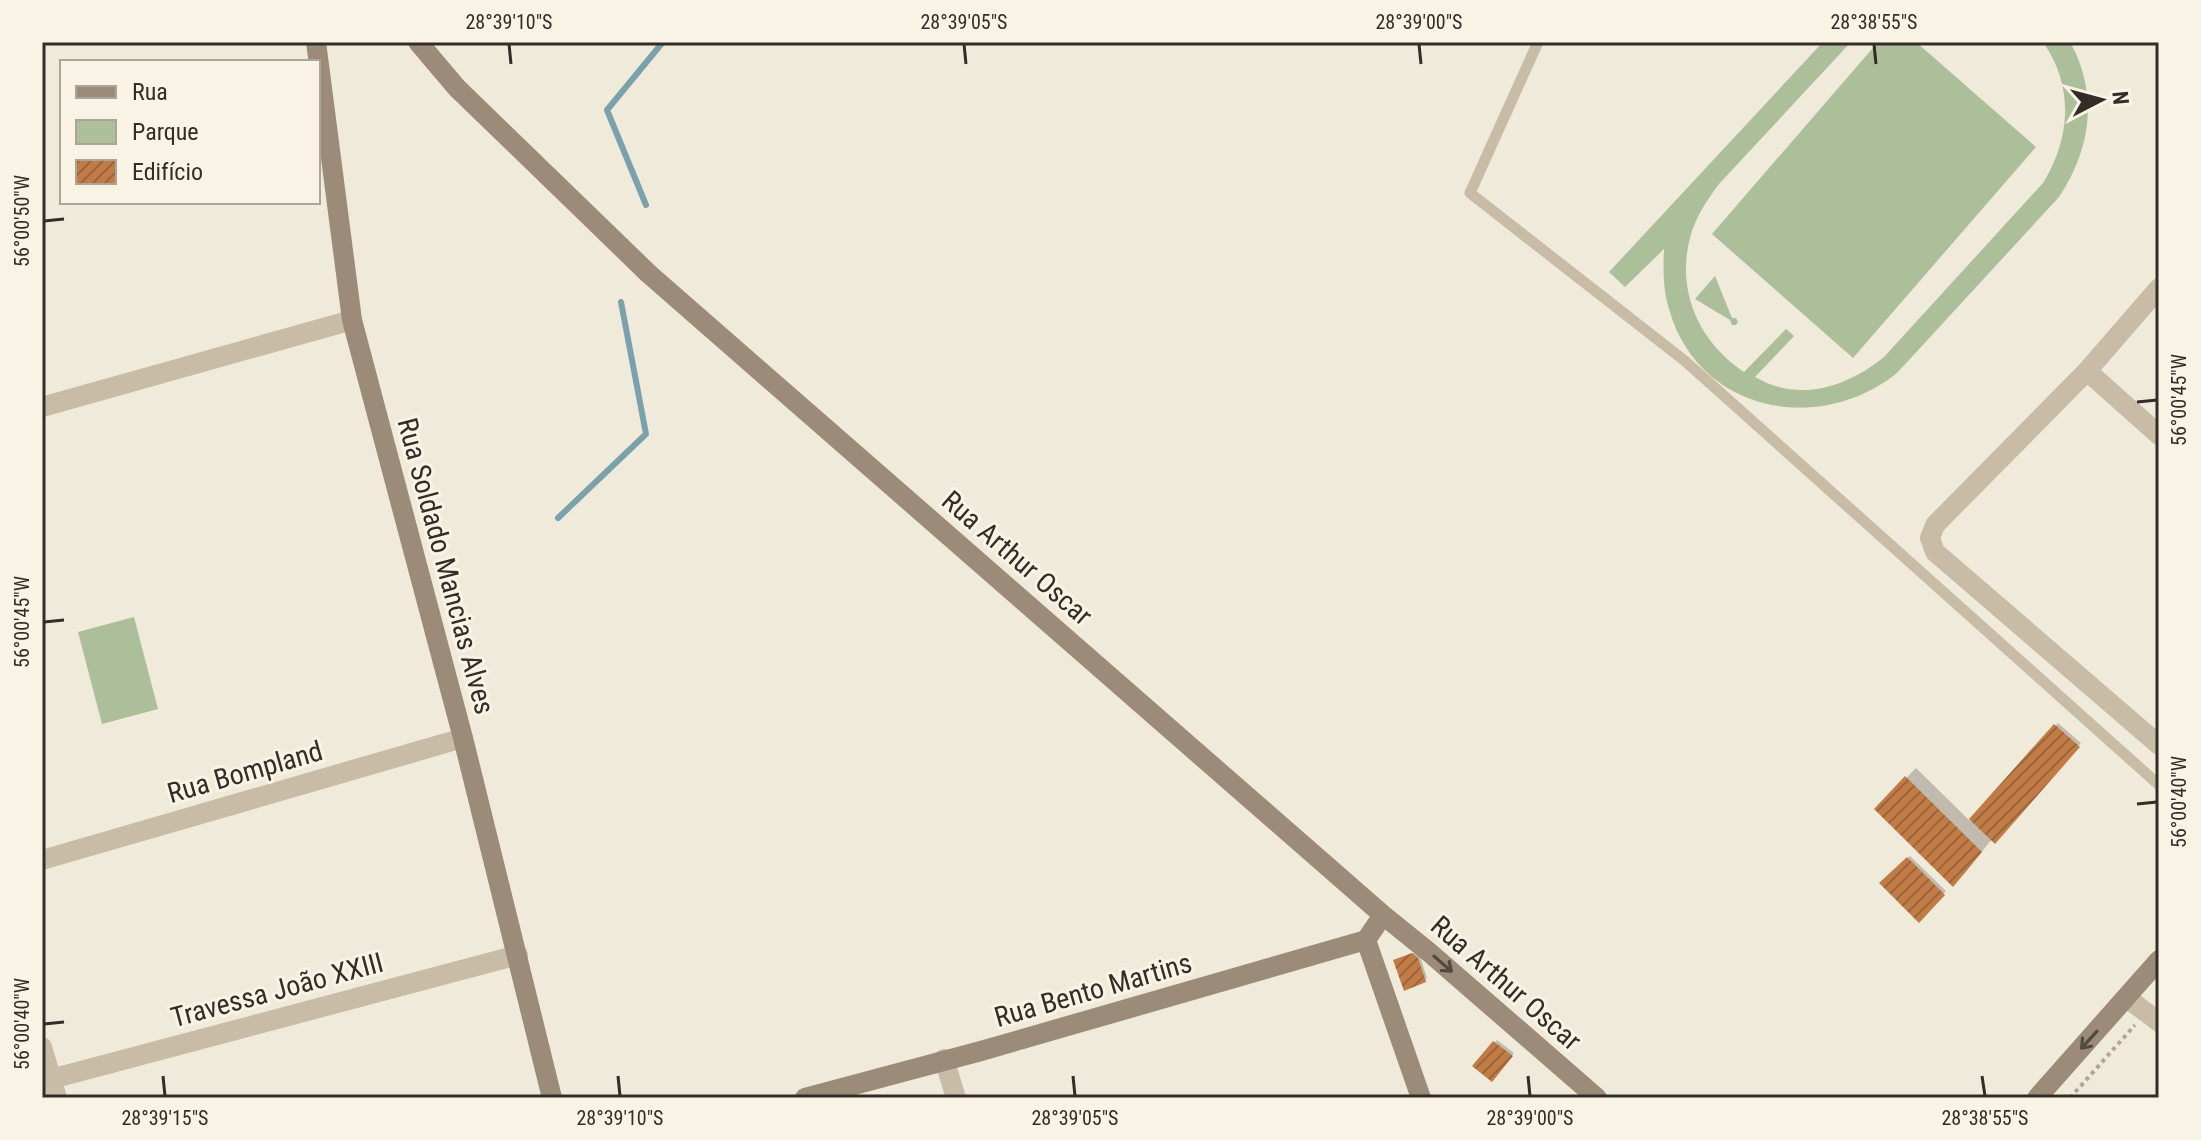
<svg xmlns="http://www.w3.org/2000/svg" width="2201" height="1140" font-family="'Roboto Condensed',sans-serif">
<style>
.green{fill:#acbe9a}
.shadow{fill:#0003}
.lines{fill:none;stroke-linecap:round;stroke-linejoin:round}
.stream{stroke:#7aa1ac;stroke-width:6}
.building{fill:url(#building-hatch)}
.path{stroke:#b3a690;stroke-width:4;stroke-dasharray:4 4;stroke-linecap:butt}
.lane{stroke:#c8bca6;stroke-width:11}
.street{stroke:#c8bca6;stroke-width:20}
.secondary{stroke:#9b8b78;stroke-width:20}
.oneway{stroke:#53493f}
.ticks{fill:none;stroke:#342d27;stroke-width:3}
.labels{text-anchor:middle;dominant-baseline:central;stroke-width:6;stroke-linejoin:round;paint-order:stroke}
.street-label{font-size:28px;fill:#342d27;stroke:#f8f3e5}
.neatline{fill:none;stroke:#342d27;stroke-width:3}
.ticks-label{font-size:20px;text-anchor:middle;fill:#342d27}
</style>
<defs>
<pattern id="building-hatch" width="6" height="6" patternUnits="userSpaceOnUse" patternTransform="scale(2)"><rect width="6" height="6" fill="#c17b46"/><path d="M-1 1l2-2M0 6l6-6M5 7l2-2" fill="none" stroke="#9e653a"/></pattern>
</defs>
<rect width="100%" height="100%" fill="#f0eada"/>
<path class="green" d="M1823,42h28l-132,142c-12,16 -24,34 -29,54 -14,53 9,104 54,134l42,-43 8,7 -39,41c44,26 92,10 129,-20l159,-174c28,-45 31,-97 0,-141h27c29,52 21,107 -11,155l-162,176c-79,63 -199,39 -228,-64 -6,-20 -6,-40 -5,-60l-39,38 -16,-15z
M1878,42h38l120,105 -183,211 -141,-124z
M1715,276l17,42h4l2,4 -2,3h-4l-2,-5 -35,-21z
M134,617l24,92 -56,15 -24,-92z"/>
<path class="shadow" d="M2058,723l23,20 -86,98 -3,-2 -29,36 -87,-66 40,-41 54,53z
M1910,856l36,35 -27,29 -37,-37z
M1416,952l4,4 7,22 -2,3 -30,-21z
M1497,1040l17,13 -22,26 -17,-13z"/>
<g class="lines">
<path class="stream" d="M646,205l-39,-95 56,-68
M558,518l88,-84 -25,-132"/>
</g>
<path class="building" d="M2054,724l26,23 -85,97 -26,-25z
M1905,776l77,76 -29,35 -79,-78z
M1907,857l38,38 -26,28 -40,-40z
M1412,953l6,5 8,24 -22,9 -11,-31z
M1493,1041l20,15 -21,26 -20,-16z"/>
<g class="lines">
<path class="path" d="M2070,1098l65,-73"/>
<path class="lane" d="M1538,42l-68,151 215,168 474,424"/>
<path class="street" d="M2159,288l-72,83 -152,154 -5,13 5,14 224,193
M2087,371l72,64
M42,407l310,-87
M42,860l421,-122
M2127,998l32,24
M42,1047l15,51
M944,1059l12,39
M51,1079l467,-124"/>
<path class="secondary" d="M316,42l36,278 111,418 89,360
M418,42l39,46 192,186 734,641 47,38 167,145
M1366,940l55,158
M805,1098l176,-47 385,-111 17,-25
M2037,1098l122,-138"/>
</g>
<defs><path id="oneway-shaft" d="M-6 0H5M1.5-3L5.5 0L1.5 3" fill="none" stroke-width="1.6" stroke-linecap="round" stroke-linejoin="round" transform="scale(2)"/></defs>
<g class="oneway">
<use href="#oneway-shaft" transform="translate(1443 964) rotate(41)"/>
<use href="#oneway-shaft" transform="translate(2089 1040) rotate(132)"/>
</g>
<path class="ticks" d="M509,44l2,20M964,44l2,20M1419,44l2,20M1874,44l2,20M44,221l20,-2M2137,402l20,-2M44,622l20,-2M2137,804l20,-2M44,1024l20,-2M163,1076l2,20M618,1076l2,20M1073,1076l2,20M1528,1076l2,20M1982,1076l3,20"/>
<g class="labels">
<g class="street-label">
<text transform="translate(1017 558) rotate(41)">Rua Arthur Oscar</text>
<text transform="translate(446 566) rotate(75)">Rua Soldado Mancias Alves</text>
<text transform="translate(245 772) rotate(-16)">Rua Bompland</text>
<text transform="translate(1506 983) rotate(41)">Rua Arthur Oscar</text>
<text transform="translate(277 990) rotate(-15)">Travessa João XXIII</text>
<text transform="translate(1093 990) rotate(-16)">Rua Bento Martins</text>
</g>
</g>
<rect width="2201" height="1140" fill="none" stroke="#f8f3e5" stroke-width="88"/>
<rect x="60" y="60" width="260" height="144" fill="#f8f3e5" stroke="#aaa499" stroke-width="2"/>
<rect x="76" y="86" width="40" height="12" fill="#9b8b78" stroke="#aaa499" stroke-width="2"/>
<text x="132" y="100" font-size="24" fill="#342d27">Rua</text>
<rect x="76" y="120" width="40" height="24" fill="#acbe9a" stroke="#aaa499" stroke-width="2"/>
<text x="132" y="140" font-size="24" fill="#342d27">Parque</text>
<rect x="76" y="160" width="40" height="24" fill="url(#building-hatch)" stroke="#aaa499" stroke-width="2"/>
<text x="132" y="180" font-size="24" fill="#342d27">Edifício</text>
<g transform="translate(2101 100) rotate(84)" stroke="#f8f3e5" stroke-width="6" paint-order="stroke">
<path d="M0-6L14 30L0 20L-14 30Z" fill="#342d27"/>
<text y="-12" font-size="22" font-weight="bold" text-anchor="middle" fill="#342d27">N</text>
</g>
<rect x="44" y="44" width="2113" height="1052" class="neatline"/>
<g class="ticks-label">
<text x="509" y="29">28°39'10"S</text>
<text x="964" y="29">28°39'05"S</text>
<text x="1419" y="29">28°39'00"S</text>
<text x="1874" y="29">28°38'55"S</text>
<text transform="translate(22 221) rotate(-90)" y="7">56°00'50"W</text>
<text transform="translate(2179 400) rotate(-90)" y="7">56°00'45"W</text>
<text transform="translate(22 622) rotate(-90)" y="7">56°00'45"W</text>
<text transform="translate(2179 802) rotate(-90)" y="7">56°00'40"W</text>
<text transform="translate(22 1024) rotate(-90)" y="7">56°00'40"W</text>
<text x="165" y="1125">28°39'15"S</text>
<text x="620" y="1125">28°39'10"S</text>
<text x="1075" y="1125">28°39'05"S</text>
<text x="1530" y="1125">28°39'00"S</text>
<text x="1985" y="1125">28°38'55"S</text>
</g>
</svg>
